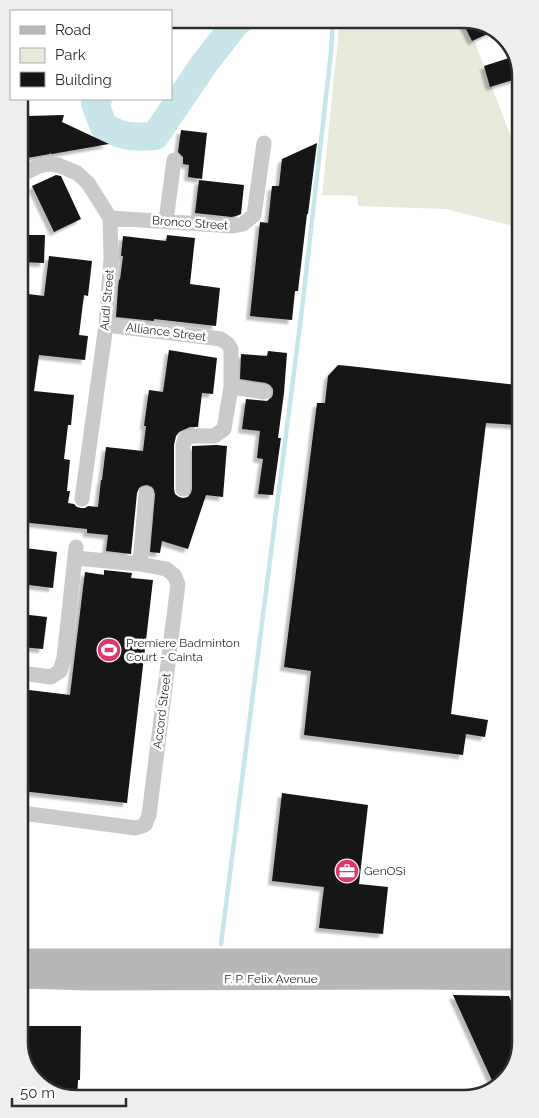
<svg xmlns="http://www.w3.org/2000/svg" width="539" height="1118" font-family="Raleway,sans-serif">
<style>
.green{fill:#e7eadb}
.lines{fill:none;stroke-linecap:round;stroke-linejoin:round}
.stream{stroke:#c8e5e9;stroke-width:4.5}
.river{stroke:#c8e5e9;stroke-width:28}
.building{fill:#141414;filter:url(#shadow)}
.minor{stroke:#cacaca;stroke-width:15}
.secondary{stroke:#b7b7b7;stroke-width:21}
.labels{text-anchor:middle;dominant-baseline:central;stroke-width:5;stroke-linejoin:round;paint-order:stroke}
.street-label{font-size:12px;fill:#2d2d2d;stroke:#fff}
.poi-label{font-size:12px;fill:#2d2d2d;stroke:#fff;text-anchor:start}
.rim{fill:none;stroke:#2d2d2d;stroke-width:2.5}
</style>
<defs>
<filter id="shadow"><feDropShadow dx="-4" dy="4" stdDeviation="1" flood-color="#0004"/></filter>
</defs>
<rect width="100%" height="100%" fill="#fff"/>
<path class="green" d="M340,19h126l50,131 1,77 -71,-18 -88,-3 -1,-10 -35,-1z"/>
<g class="lines">
<path class="stream" d="M221,944l81,-635 29,-257 2,-33"/>
<path class="river" d="M98,99l-3,5 9,23c22,11 27,10 51,9l49,-72 32,-41 5,-4"/>
</g>
<path class="building" d="M461,19h6l29,11 -24,11z
M512,57l4,14v8l-26,8 -6,-21z
M64,115l-2,7 47,22 -57,10 -3,-1 1,1 -23,4v-42z
M181,130l26,3 -5,46 -14,-2 1,-12 -6,-1v-7l-5,-5z
M317,143l-9,71h-1l-9,77h-3l-3,29 -42,-4 10,-94 8,1 4,-37h7l3,-27z
M56,175l5,1 20,43 -27,13 -22,-46z
M199,180l45,5 -3,29 -2,1 -7,2 -37,-4z
M20,235h25l-1,28 -24,-1z
M167,235l28,3 -5,46 30,4 -4,38 -62,-7v2l-38,-4 2,-29 1,-9 1,1 3,-24h-2l2,-20 43,5z
M49,256l43,5 -4,35 -4,-1 -5,40 9,1 -3,24 -46,-5 -5,36 40,4 -3,30h-3l-4,34 6,1 -3,31h3l-2,12 6,1 3,3 4,1h4l3,-2 10,1 3,-27h1l4,-33 37,4 3,-25h-2l5,-36 14,2 6,-42 48,8 -4,36 -11,-1 -4,34h-8l-11,5 -3,4 -2,9v44l1,5 4,3 4,1 5,-1 3,-4 1,-4v-43l24,-1 11,1 -4,51 -17,-2 -18,54 -26,-8 -2,12 -10,-1 5,-57 -1,-5 -2,-3 -5,-2 -5,1 -3,2 -2,5 -6,61 -25,-3 2,-16 -21,-2v-4l-66,-7 -1,-229 24,3z
M268,351l19,2 -3,40 -6,45h3l-8,57 -15,-1 5,-35 -6,-1 3,-27 -18,-2 4,-30 21,2 5,-4 1,-3v-5l-3,-4 -4,-2 -26,-4 1,-25 26,2z
M338,365l11,1 168,19 1,40 -32,-2 -35,291 37,6 -3,17 -19,-3 -3,21 -159,-20 7,-64 -27,-4 33,-264h8l3,-27z
M25,548l32,4 -4,36 -32,-4z
M104,570l28,3 -1,5 22,2 -26,223 -105,-12 -1,-102 49,6 15,-123 19,3z
M21,614l26,3 -4,32 -22,-2z
M282,793l86,12 -9,79 29,3 -5,47 -64,-6 5,-41 -52,-6z
M453,995l56,1 2,5 6,-2 3,8v35l-10,32 -15,13z
M23,1026h58l-1,54h-2l-1,19h-5l-31,-11 -18,-24z"/>
<g class="lines">
<path class="minor" d="M19,176l20,-10 9,-2 10,1 19,8 11,10 22,35 1,40 -5,67 -24,174
M110,218l123,8 10,-2 11,-9 10,-72
M166,221l8,-61
M106,325l115,14 7,5 3,5v38l-7,42 -10,7h-21l-8,3 -2,6v44
M231,387l33,5
M140,564l6,-70
M21,673l30,4 9,-6 4,-13 12,-111
M22,813l114,15 9,-3 4,-10 29,-231 -4,-9 -8,-6 -26,-5 -65,-6"/>
<path class="secondary" d="M23,959h497
M23,978l65,2 332,-1 100,1"/>
</g>
<defs>
<g id="stadium-disc" transform="scale(1.25)"><circle r="9.5" fill="#dc386e" stroke="#fff"/><path d="M0-5a6.5 5 0 1 0 0 10a6.5 5 0 1 0 0-10ZM-3.5-1.8h7v3.6h-7Z" fill="#fff"/></g>
<g id="office-disc" transform="scale(1.25)"><circle r="9.5" fill="#dc386e" stroke="#fff"/><path d="M-6-3h4V-5.5h4V-3h4V5H-6ZM-1-4.5V-3h2v-1.5ZM-6 0V1H6V0Z" fill="#fff"/></g>
</defs>
<g fill-rule="evenodd">
<use href="#stadium-disc" x="109" y="650"/>
<use href="#office-disc" x="347" y="871"/>
</g>
<g class="labels">
<g class="street-label">
<text transform="translate(190 223) rotate(4)">Bronco Street</text>
<text transform="translate(107 300) rotate(-85)">Audi Street</text>
<text transform="translate(166 332) rotate(7)">Alliance Street</text>
<text transform="translate(162 711) rotate(-83)">Accord Street</text>
<text x="271" y="979">F. P. Felix Avenue</text>
</g>
<g class="poi-label">
<text x="126" y="643">Premiere Badminton<tspan x="126" dy="14">Court - Cainta</tspan></text>
<text x="364" y="871">GenOSi</text>
</g>
</g>
<path d="M0 0H539V1118H0ZM76 28H464A48 48 0 0 1 512 76V1042A48 48 0 0 1 464 1090H76A48 48 0 0 1 28 1042V76A48 48 0 0 1 76 28Z" fill="#eee" fill-rule="evenodd"/>
<path class="rim" d="M76 28H464A48 48 0 0 1 512 76V1042A48 48 0 0 1 464 1090H76A48 48 0 0 1 28 1042V76A48 48 0 0 1 76 28Z"/>
<rect x="10" y="10" width="162" height="90" fill="#ffffff" stroke="#ababab"/>
<rect x="20" y="26" width="25" height="8" fill="#b7b7b7" stroke="#ababab"/>
<text x="55" y="35" font-size="15" fill="#2d2d2d">Road</text>
<rect x="20" y="48" width="25" height="15" fill="#e7eadb" stroke="#ababab"/>
<text x="55" y="60" font-size="15" fill="#2d2d2d">Park</text>
<rect x="20" y="72" width="25" height="15" fill="#141414" stroke="#ababab"/>
<text x="55" y="85" font-size="15" fill="#2d2d2d">Building</text>
<path d="M12 1098v8h114v-8" fill="none" stroke="#2d2d2d" stroke-width="2.5"/>
<text x="20" y="1098" font-size="15" fill="#2d2d2d" stroke="#ffffff" stroke-width="4" paint-order="stroke">50 m</text>
</svg>
